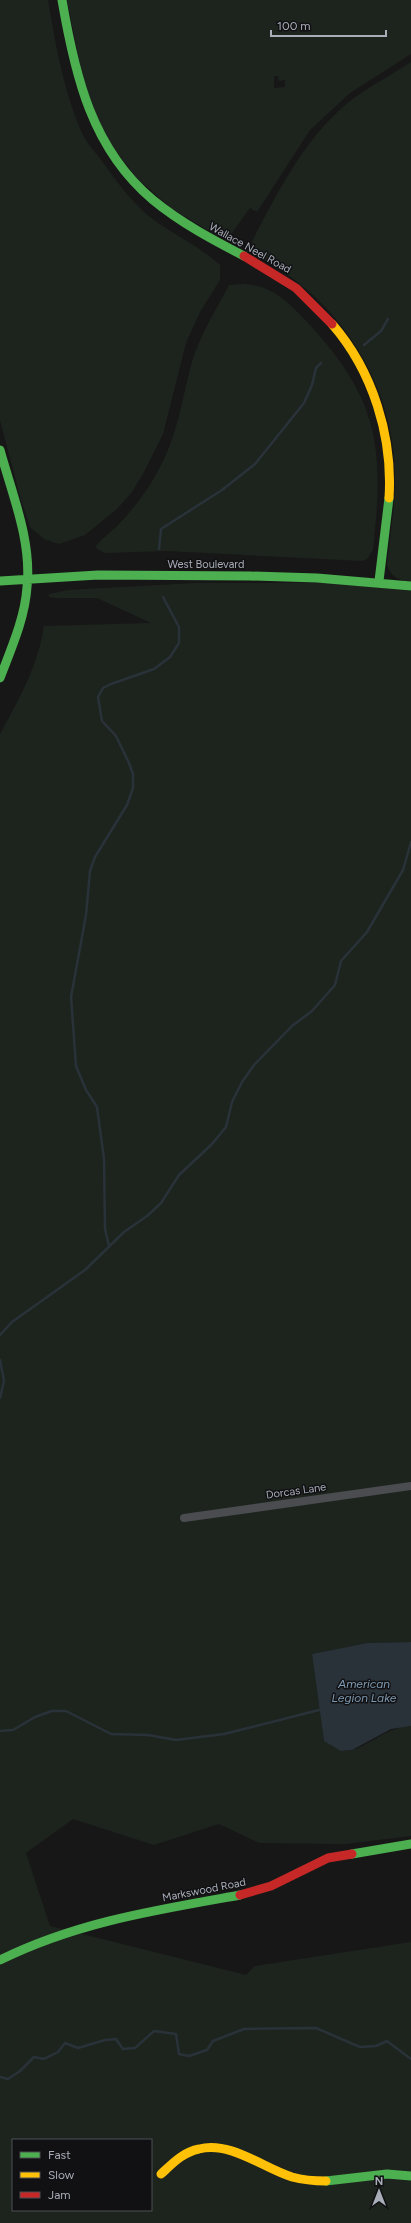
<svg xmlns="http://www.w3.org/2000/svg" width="411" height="2223" font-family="Figtree,sans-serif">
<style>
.green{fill:#1d241e;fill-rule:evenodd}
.water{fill:#2a3239}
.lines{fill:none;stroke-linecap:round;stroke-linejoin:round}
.stream{stroke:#2a3239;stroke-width:2.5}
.street{stroke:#4b4c50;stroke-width:8}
.fast{stroke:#4caf50;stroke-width:9}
.slow{stroke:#ffc107;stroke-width:9}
.jam{stroke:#c62828;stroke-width:9}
.labels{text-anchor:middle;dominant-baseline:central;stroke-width:3;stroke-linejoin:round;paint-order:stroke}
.street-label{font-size:11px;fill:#a8adb8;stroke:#111113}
.water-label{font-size:12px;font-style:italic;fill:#7f9bb3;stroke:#111113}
</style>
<rect width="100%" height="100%" fill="#171717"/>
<path class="green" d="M0,0h48c8,47 16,94 36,137 4,7 10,14 15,20 13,18 27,38 44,54 23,21 53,32 77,54v15l-20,32 -14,31 -23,91 -19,38 -12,20 -15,17 -32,26 -26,9 -15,-5 -14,-12 -9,-27 -21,-80z
M67,0h344v54l-61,39 -40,37 -53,82 -7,-4 -24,33 -54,-32 -34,-30 -28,-35 -24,-49zM274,76h4l1,5 6,-1v7l-11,1z
M411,62v520c-12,-2 -21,-5 -24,-18 3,-28 8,-56 8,-84 1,-75 -36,-149 -94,-195 -16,-14 -35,-24 -54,-34 29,-55 57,-115 107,-153 18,-13 39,-24 57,-36z
M244,284c30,2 45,19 65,40 71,77 75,125 64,226l-6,9 -5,2 -195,-10 -63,2 -9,-6c7,-9 16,-15 24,-23 16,-17 31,-37 41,-57 18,-33 22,-69 32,-105 8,-27 24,-52 37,-77z
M196,583h141l74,8v1051l-44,1 -55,11 12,87c5,2 15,10 20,10 21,0 40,-24 67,-25v110l-65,8 -87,-1 -40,-19 -65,21 -81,-26 -47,34 24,73 196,49 9,-9 156,-24v281h-411v-1489c19,-35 38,-68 44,-108l107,-3 -54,-25h-42l-6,-1v-3l19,-4zM13,2140h138v70h-138z"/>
<path class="water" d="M411,1642v84l-20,3 -39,21 -11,1 -17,-10 -12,-87 55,-11z"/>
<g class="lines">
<path class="stream" d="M364,345l17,-14 7,-12
M159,549l2,-20 61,-39 33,-26 49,-61 8,-18 4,-17 5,-5
M109,1246l-4,-17 -1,-70 -7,-52 -11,-17 -10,-24 -5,-69 15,-82 4,-44 5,-14 32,-52 6,-17v-14l-4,-11 -13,-27 -14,-15 -4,-24 5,-9 8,-4 43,-15 16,-12 9,-14v-16l-16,-30
M0,1335l12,-13 73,-52 39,-38 23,-16 14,-13 18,-28 33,-31 14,-17 6,-25 10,-20 12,-17 38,-39 20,-15 23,-26 6,-24 26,-29 36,-62 8,-28
M0,1360l4,21 -4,17
M0,1731l13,-1 22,-13 17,-6h14l45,23 37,1 28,5 48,-6 99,-25
M0,2077l8,2 12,-8 14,-14 10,2 14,-7 7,-9 13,5 27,-8 11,-1 7,10 12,-1 19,-17 22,3 3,20 10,2 18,-6 6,-9 31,-12 72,-1 44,19 16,-1 11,-5 24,18"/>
<path class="street" d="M184,1518l227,-32"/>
<path class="fast" d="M62,0c13,76 30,149 91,200 28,23 60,40 91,56
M0,450c12,44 32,91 27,137 -2,31 -16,62 -27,91
M0,581l98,-6 152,1 67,2 94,8
M379,581l10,-83
M352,1854l59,-10
M0,1960c77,-38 156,-50 240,-65
M326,2181l61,-7 24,2"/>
<path class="slow" d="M332,324c41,47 61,113 57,174
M161,2174c11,-10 22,-22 38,-25 32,-8 64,19 93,28 11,3 22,4 34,4"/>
<path class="jam" d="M244,256l52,32 36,36
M240,1895l31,-9 57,-28 24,-4"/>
</g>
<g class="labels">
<g class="street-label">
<text transform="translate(250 248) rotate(29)">Wallace Neel Road</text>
<text x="206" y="564">West Boulevard</text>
<text transform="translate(296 1491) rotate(-8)">Dorcas Lane</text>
<text transform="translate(204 1890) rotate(-11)">Markswood Road</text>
</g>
<g class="water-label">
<text x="364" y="1684">American<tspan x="364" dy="14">Legion Lake</tspan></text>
</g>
</g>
<rect x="12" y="2139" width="140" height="72" fill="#111113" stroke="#4d4f55"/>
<rect x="20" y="2152" width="20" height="6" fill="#4caf50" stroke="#4d4f55"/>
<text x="48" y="2159" font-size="12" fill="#a8adb8">Fast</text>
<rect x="20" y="2172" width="20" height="6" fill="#ffc107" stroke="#4d4f55"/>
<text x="48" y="2179" font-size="12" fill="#a8adb8">Slow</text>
<rect x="20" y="2192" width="20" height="6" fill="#c62828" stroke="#4d4f55"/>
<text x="48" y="2199" font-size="12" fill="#a8adb8">Jam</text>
<g transform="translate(379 2191)" stroke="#111113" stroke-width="3" paint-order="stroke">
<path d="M0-3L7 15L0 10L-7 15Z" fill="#a8adb8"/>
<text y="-6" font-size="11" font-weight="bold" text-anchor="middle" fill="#a8adb8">N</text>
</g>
<path d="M271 30v6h115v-6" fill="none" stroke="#a8adb8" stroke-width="2"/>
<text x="277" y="30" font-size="12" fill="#a8adb8" stroke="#111113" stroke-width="3" paint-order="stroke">100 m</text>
</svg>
